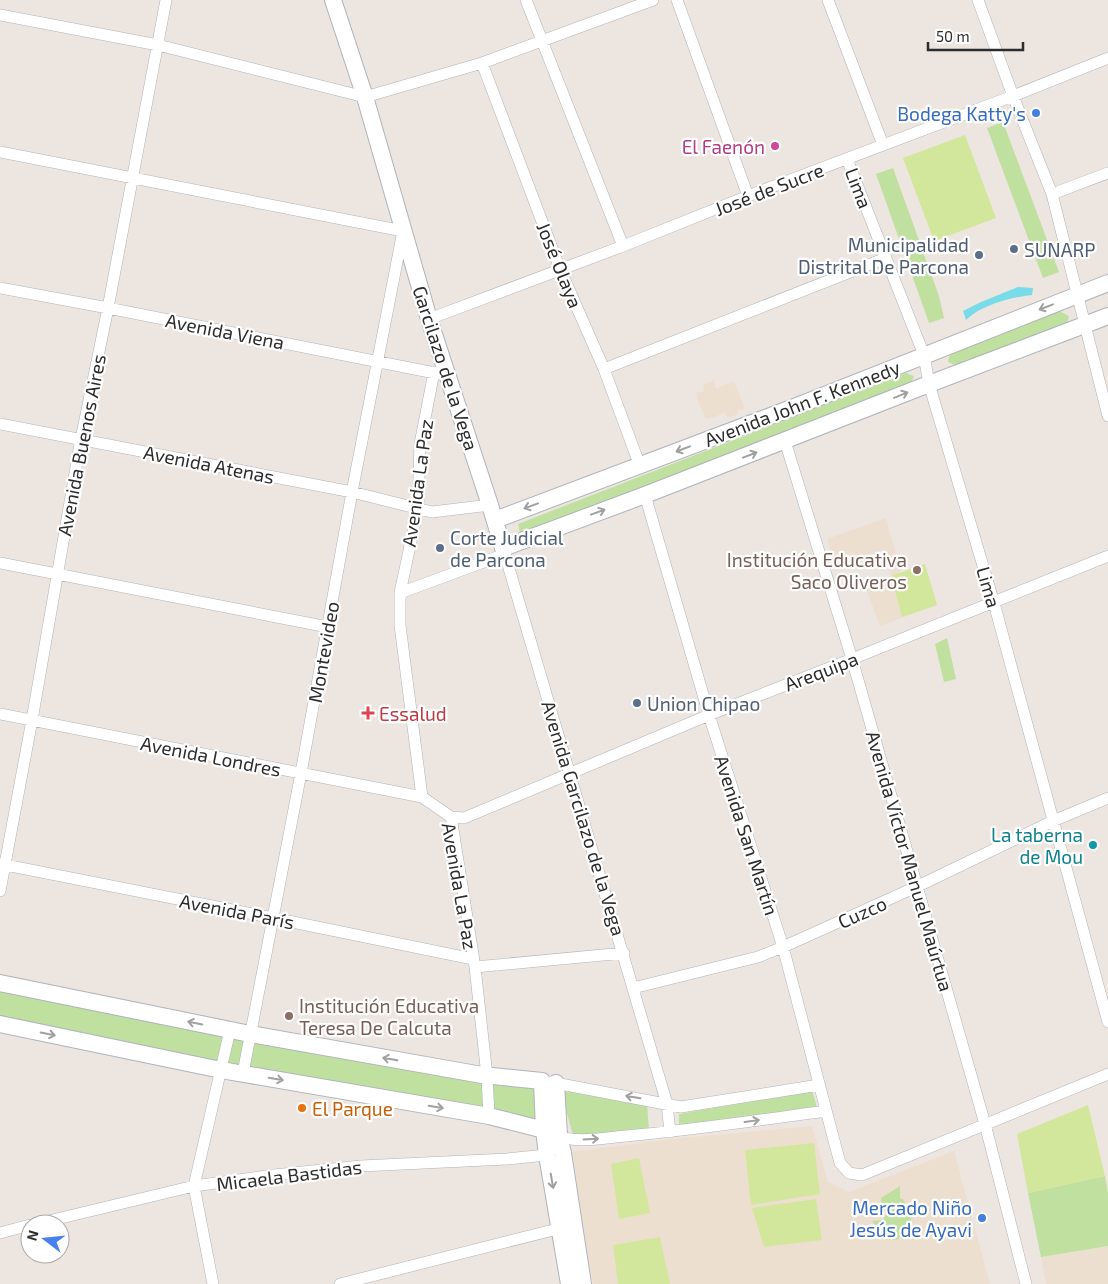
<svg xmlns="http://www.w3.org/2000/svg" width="1108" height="1284" font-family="'Exo 2',sans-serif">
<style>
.education{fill:#eddfd0}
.green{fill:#bfe09f}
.pitch{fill:#d2e79b}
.water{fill:#78dbe8}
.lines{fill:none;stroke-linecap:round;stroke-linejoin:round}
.street-casing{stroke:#afb3bb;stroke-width:12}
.secondary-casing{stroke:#afb3bb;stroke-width:18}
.street{stroke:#fff;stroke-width:11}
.secondary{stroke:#fff;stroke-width:16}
.oneway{stroke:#a0a0a0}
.shop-dot{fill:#3f7fe0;stroke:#fff;stroke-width:2}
.hotel-dot{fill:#d1479c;stroke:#fff;stroke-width:2}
.service-dot{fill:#5c6f8a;stroke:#fff;stroke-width:2}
.education-dot{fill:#8d6e63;stroke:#fff;stroke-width:2}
.health-dot{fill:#e0444e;stroke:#fff;stroke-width:2}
.culture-dot{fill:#0f9aa8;stroke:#fff;stroke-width:2}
.food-dot{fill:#e8710a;stroke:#fff;stroke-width:2}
.labels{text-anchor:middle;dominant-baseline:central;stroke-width:4.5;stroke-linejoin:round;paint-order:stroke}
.shop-label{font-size:19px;fill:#366cbe;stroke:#fff;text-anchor:end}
.hotel-label{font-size:19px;fill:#b23c85;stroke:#fff;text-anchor:end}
.street-label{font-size:19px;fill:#2c2c2c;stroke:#fff}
.service-label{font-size:19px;fill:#4e5e75;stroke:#fff;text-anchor:start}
.education-label{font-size:19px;fill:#785e54;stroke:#fff;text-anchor:end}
.health-label{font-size:19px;fill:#be3a42;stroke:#fff;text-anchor:start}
.culture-label{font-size:19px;fill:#0d838f;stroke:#fff;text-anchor:end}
.food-label{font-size:19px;fill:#c56008;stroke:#fff;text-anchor:start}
</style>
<rect width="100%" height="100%" fill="#ede5df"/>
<path class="education" d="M714,380l2,9 18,-8 11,28 -8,2v3l-9,5 -3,-7 -8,4 -11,3 -7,-15 -3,-11 8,-2 -1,-6z
M886,518l15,54 24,-8 12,41 -57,21 -15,-40 26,-10 -8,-26 -48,17 -8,-28z
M812,1126l16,56 21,10 105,-41 36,133h-397l-22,-132 100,-13z
M1108,1246v38h-62l-5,-27z"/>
<path class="green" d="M1003,122l56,150 -16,6 -56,-150z
M893,168l46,128 5,22 -15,5 -53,-149z
M1059,311l10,5 -3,11 -109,39 -9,-4 2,-8z
M906,373l8,3 -4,10 -389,151 -3,-13z
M947,638l9,41 -12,3 -9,-38z
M0,985l542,96 2,49 -544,-109z
M812,1091l5,16 -138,20v-13z
M561,1092h15l71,12 2,26 -76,5z
M1105,1176l3,17v53l-67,11 -13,-64z
M900,1186v12l4,2 2,6 6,9 -2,8 -12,16 -4,1 -10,-1 -6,-3 -1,-9 -5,-6 11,-1 6,-11 -8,-6v-5z"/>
<path class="pitch" d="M965,135l31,83 -62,23 -31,-83z
M925,564l12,41 -35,12 -11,-41z
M1088,1105l17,71 -77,17 -11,-59z
M814,1143l6,51 -69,11 -6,-55z
M639,1158l11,55 -31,6 -8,-55z
M816,1199l6,41 -58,7 -12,-39z
M660,1237l10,47h-52l-5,-39z"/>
<path class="water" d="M1018,287l15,1 -1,7c-20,2 -51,10 -66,25l-3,-9 18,-9z"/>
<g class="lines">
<g class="street-casing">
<path id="street" d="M526,0l97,246
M677,0l71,196
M828,0l55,145
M978,0l35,96 39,98 56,222
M0,15l158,30 207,52 117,-34 171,-63
M482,63l78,206 44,100 36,97
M0,152l403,79 -51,261 -51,281 -58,300
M847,159l77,196 5,29 65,219 114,419
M1052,194l56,-21
M0,288l108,20 332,66
M429,319l194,-73 125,-50 265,-100 95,-38
M604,369l282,-111
M434,372l-14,72 -2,64 -18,85v32l22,172 29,20 24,150 12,109 2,40
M0,424l352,68 80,20 58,-7
M785,441l67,218 133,465 41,160
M645,495l64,220 74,232 57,216 9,10 13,2 246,-101
M503,548l164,556 3,28
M0,563l328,64
M400,593l105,-39
M0,714l422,83
M451,817l13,1 245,-103 143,-56 256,-103
M0,864l273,54 200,41
M0,891l32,-171 49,-281 27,-131 58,-308
M475,967l149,-14
M633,988l125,-31 25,-10 133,-60 137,-66 55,-23
M550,1082l131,25 138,-22
M555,1135c22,9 48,3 71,1 67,-6 134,-16 200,-25
M36,1224l158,-38 80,-11 87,-9 146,-7 40,-4
M0,1233l30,-8
M213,1284l-19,-98 36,-156
M340,1284l225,-57"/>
</g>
<g class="secondary-casing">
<path id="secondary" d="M333,0l32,97 64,222 61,186 13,43 142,-53 284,-111 179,-68
M495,520l302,-114 311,-123
M0,983l250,51 232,41 60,6 2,49 3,25 22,129
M0,1024l221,46 268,46 55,14
M556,1083l3,53 4,17 20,131"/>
</g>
<use href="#street" class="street"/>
<use href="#secondary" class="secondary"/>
</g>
<defs><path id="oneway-shaft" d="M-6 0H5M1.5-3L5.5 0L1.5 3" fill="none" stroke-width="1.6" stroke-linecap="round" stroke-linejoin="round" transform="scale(1.25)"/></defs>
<g class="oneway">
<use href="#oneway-shaft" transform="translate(1046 307) rotate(159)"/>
<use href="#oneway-shaft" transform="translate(901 395) rotate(-22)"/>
<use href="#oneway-shaft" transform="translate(683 449) rotate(159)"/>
<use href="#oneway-shaft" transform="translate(750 455) rotate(-21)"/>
<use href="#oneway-shaft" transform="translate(531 506) rotate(160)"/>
<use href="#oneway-shaft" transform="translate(598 512) rotate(-20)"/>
<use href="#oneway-shaft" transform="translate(195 1023) rotate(-169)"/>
<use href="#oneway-shaft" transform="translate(48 1034) rotate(12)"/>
<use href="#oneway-shaft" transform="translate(390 1059) rotate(-170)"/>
<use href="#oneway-shaft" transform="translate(276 1079) rotate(10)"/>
<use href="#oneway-shaft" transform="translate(633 1097) rotate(-170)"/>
<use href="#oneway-shaft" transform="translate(436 1107) rotate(10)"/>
<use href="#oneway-shaft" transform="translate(752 1121) rotate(-8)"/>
<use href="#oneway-shaft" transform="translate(591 1139) rotate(-3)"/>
<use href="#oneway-shaft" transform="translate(552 1181) rotate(80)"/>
</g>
<g class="shop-dot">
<circle cx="1036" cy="113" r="5"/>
<circle cx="982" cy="1218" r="5"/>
</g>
<circle class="hotel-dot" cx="775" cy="146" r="5"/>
<g class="service-dot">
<circle cx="1014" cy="249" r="5"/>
<circle cx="979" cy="255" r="5"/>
<circle cx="440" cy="548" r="5"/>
<circle cx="637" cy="703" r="5"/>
</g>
<g class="education-dot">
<circle cx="917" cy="570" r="5"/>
<circle cx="289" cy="1016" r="5"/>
</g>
<path class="health-dot" d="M365.5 705.5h5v5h5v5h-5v5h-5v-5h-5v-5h5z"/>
<circle class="culture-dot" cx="1093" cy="845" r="5"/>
<circle class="food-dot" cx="302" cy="1108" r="5"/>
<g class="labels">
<g class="shop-label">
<text x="1026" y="113">Bodega Katty's</text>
<text x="972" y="1207">Mercado Niño<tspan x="972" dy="22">Jesús de Ayavi</tspan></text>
</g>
<g class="hotel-label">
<text x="765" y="146">El Faenón</text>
</g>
<g class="street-label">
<text transform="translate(859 188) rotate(69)">Lima</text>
<text transform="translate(769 189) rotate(-21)">José de Sucre</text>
<text transform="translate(560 265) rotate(68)">José Olaya</text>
<text transform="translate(225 331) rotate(11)">Avenida Viena</text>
<text transform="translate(446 368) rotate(72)">Garcilazo de la Vega</text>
<text transform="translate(802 403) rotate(-21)">Avenida John F. Kennedy</text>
<text transform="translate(81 445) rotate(-79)">Avenida Buenos Aires</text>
<text transform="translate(209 464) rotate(11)">Avenida Atenas</text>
<text transform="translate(417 483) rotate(-82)">Avenida La Paz</text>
<text transform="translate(989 587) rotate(74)">Lima</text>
<text transform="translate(323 652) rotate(-80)">Montevideo</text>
<text transform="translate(821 671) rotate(-21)">Arequipa</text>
<text transform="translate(211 756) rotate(11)">Avenida Londres</text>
<text transform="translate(584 818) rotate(73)">Avenida Garcilazo de la Vega</text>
<text transform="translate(747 835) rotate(72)">Avenida San Martín</text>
<text transform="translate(910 861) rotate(74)">Avenida Víctor Manuel Maúrtua</text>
<text transform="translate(460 886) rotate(80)">Avenida La Paz</text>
<text transform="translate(237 911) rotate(11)">Avenida París</text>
<text transform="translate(862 912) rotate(-24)">Cuzco</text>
<text transform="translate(289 1175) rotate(-7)">Micaela Bastidas</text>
</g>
<g class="service-label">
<text x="969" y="244" text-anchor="end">Municipalidad<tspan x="969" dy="22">Distrital De Parcona</tspan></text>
<text x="1024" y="249">SUNARP</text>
<text x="450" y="537">Corte Judicial<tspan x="450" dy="22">de Parcona</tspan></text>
<text x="647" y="703">Union Chipao</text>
</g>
<g class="education-label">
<text x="907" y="559">Institución Educativa<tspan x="907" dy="22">Saco Oliveros</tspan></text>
<text x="299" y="1005" text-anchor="start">Institución Educativa<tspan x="299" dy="22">Teresa De Calcuta</tspan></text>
</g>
<g class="health-label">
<text x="379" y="713">Essalud</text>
</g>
<g class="culture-label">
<text x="1083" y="834">La taberna<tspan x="1083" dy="22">de Mou</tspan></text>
</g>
<g class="food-label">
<text x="312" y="1108">El Parque</text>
</g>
</g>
<g transform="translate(45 1239) rotate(286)"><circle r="24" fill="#ffffff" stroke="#ababab"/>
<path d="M0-4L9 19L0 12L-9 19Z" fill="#4880f0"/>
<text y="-8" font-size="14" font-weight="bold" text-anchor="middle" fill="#2c2c2c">N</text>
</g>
<path d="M928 42v8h95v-8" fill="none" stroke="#2c2c2c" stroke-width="2.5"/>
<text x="936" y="42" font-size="15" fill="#2c2c2c" stroke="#ffffff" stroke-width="4" paint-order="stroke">50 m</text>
</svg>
